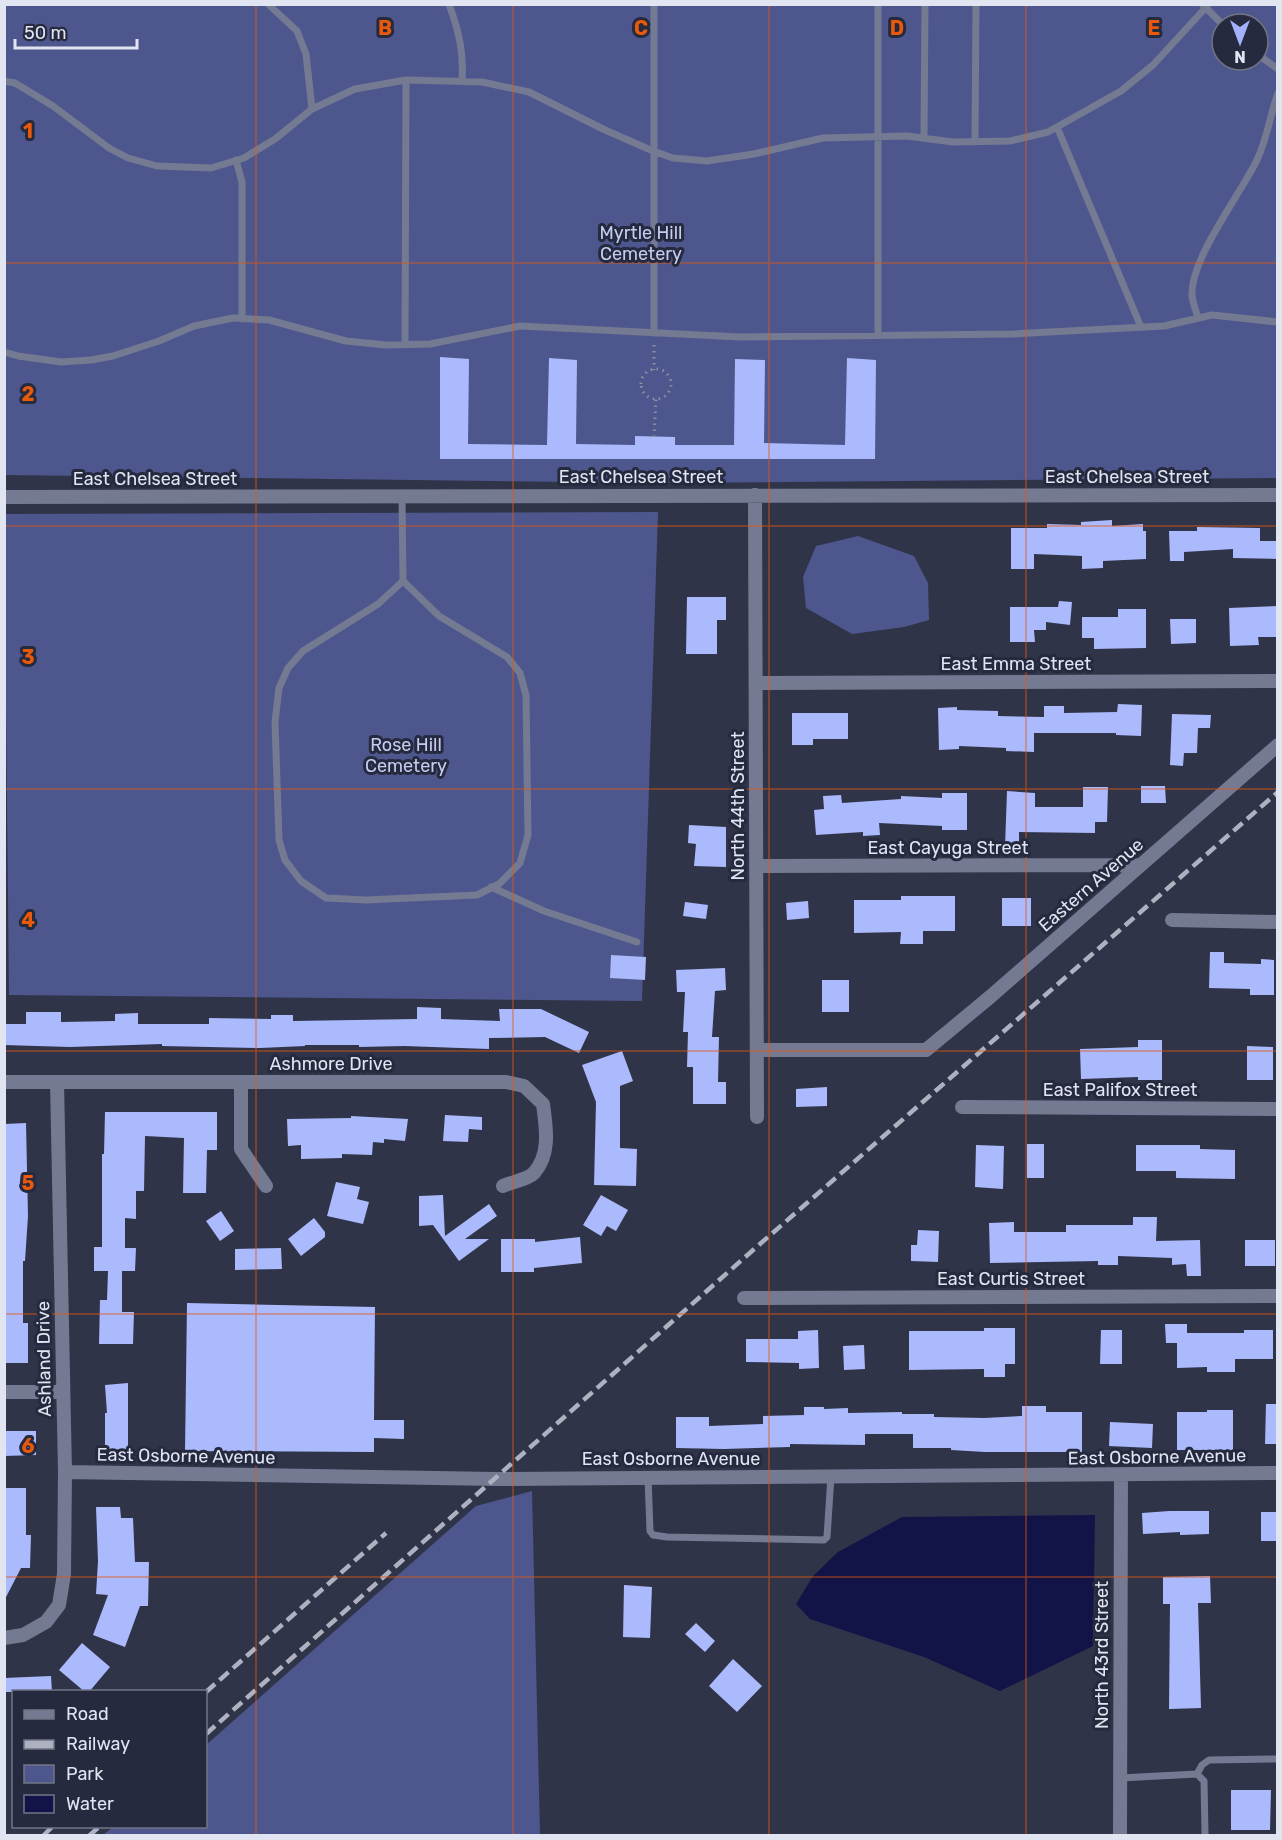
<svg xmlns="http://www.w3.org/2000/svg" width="1282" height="1840" font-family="Rubik,sans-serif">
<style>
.green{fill:#4d578d;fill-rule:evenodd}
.water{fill:#121448}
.building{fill:#abbafc}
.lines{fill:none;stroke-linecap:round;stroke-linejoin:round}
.path{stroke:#8b8fa0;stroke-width:3;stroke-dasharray:1.5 4.5;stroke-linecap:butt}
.service{stroke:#747a92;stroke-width:7}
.minor{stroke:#747a92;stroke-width:14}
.rail{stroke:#adb1c0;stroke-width:4.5;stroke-dasharray:12 6;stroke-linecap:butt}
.grid{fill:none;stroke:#e8590c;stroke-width:1.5;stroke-opacity:0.55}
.labels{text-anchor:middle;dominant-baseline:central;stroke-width:6;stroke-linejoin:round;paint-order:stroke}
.park-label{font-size:18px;fill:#c4cdf0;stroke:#262a3e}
.street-label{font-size:18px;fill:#e1e5f2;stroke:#262a3e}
.grid-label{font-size:20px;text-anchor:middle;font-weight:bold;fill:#e8590c;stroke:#262a3e;stroke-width:6;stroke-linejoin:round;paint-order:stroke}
</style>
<rect width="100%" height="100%" fill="#303449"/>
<path class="green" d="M5,5h1272v473l-618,5 -654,-8zM1222,24h36v36h-36z
M658,512l-16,489 -633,-6 -5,-481z
M858,536l56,20 14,27 1,37 -25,7 -52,7 -46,-26 -3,-31 13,-31z
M532,1491l8,344h-437l10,-8 93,-1v-81l270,-239z"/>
<path class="water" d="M1095,1515l-2,131 -93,45 -76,-34 -114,-38 -14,-15 17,-28 25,-24 64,-35z"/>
<path class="building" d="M440,357l29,2 -1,85 79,1 2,-87 28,2 -1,84 59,1v-9l40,1v8h59l1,-86 30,1 -1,83 81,2 2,-87 29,2 -1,99h-435z
M1112,520v6l31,-2v7h3v28l-43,2v7l-21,1v-13l-48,-2v15h-23v-41h36v-4l34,1v-3z
M1197,527l63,1v13h18v18l-45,-1v-9l-49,3v9h-14l-1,-30h28z
M687,597h39v23h-9v34h-31z
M1059,601l13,1 -2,23 -24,-3v8h-12l1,12h-25v-35h48z
M1278,606v31h-20l1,8 -29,1 -1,-38z
M1118,609h28v39l-52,1v-11h-12v-21h36z
M1170,619h26v24l-25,1z
M1118,704l24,1 -1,31 -25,-1v-2h-82v19l-28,-1v-3l-47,-2v3l-20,1 -1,-42 19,-1v3l41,1v5l46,1v-11h20v7l53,-1z
M792,713h56v26h-35v6h-21z
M1172,714l39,1 -1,13h-12l-1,25h-13l-1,13 -13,-1z
M1141,786h24l1,17h-25z
M1083,787h25l-1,35h-12v11l-76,-1v16l-14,-1 2,-56 28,2v14h48z
M942,793h25v37h-25v-4l-63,-3 1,12 -17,1v-4l-47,3 -2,-25 10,-1 -1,-13 18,-1 1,8 59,-4v-3l41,2z
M689,825l37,2v40l-32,-1 2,-22 -8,-1z
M901,896h54v35h-32v13h-23l1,-12 -47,1v-33h47z
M1002,898h29v28h-29z
M808,901l1,17 -22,2 -1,-17z
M685,902l23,3 -2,14 -23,-3z
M1210,952h14v11l37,1v-5l13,1v35h-24v-6l-41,-1z
M611,955l35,2 -1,23 -35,-2z
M725,968l1,22 -11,1 -3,46h7l-1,45h8v22h-33v-37h-6l1,-35h-5l2,-40h-8l-1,-22z
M822,980h27v32h-27z
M417,1007l24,1v11l59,2 -1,-12h42l48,23 -10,21 -34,-16 -56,1v11l-85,-3 -45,1v-2h-54v1l-45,2 -98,-2v-2l-92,3 -66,-2v-21h22v-12h35v10l54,-1v-7l23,-1v11h71v-6l62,1v-4h22v6l124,-2z
M1138,1040h24v40h-24v-3l-57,2 -1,-30 58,-2z
M1247,1046l26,1v33h-26z
M622,1051l11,30 -13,5v62l17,1 -1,37 -42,-1 2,-83 -14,-37z
M827,1087v19l-31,1v-18z
M105,1112h112v38h-10l-1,43h-23l1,-55 -39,-2 -1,55h-8v28l-11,-1v30h11l-1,23h-13v41h12l-1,32h-34l1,-44h7l1,-29h-14v-24h8v-93h2z
M445,1115l37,2v13l-13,-1 -1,13 -25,-1z
M351,1116l57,3 -3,22 -21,-2v4l-11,-1 -1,13 -30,-1v4l-41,1v-14l-13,1 -1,-27 64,-1z
M26,1123l2,93 -3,45h-2v62h5v40h-24v-239z
M1027,1144h17v34h-17z
M976,1145l28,1 -1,43 -28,-2z
M1136,1145h64v4l35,1v29l-59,-1v-7h-40z
M336,1182l24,5 -3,12 12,3 -6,22 -36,-8z
M443,1195l2,41 44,-32 8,12 -32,23h24l-30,22 -26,-36 -14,1v-30z
M601,1195l27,15 -12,21 -9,-5 -6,10 -18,-11z
M221,1211l13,20 -14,10 -14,-20z
M1133,1217h24l-1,24 44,-1 1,36h-14l-1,-12 -14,1v-7l-54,-2v9h-20v-4l-108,2 -1,-40 25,-1v10h52v-7h67z
M314,1218l11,14v5l-24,19 -13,-17z
M918,1230l21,1 -1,31 -27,-1v-16h6z
M580,1237l2,26 -48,5v4h-33v-33h34v3z
M1245,1240h30v26h-30z
M281,1248l1,21 -47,1v-21z
M187,1303l188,4 -1,113h30v19l-30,-1v14l-189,-1z
M1165,1324h22v9h57v-3h29v29h-38v13h-28v-5l-30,1v-25h-11z
M984,1328h31v36h-10v13h-21v-8l-75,1v-39h75z
M818,1330l1,38 -20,1v-6l-53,-1v-23h52v-8z
M1101,1330h21v34h-22z
M864,1345l1,24 -21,1 -1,-24z
M128,1383v67l-23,-1v-36h2l-2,-28z
M1266,1404h12v40h-13z
M1022,1406h24v6h36v40h-97l-34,-2v-2h-38v-14h-48v11l-75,-1v3l-66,2 -48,-1v-31h33v9l54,-2v-8l41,-1v-8h20v2l24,-1v5l54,-1v2h32v3l50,1 38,-2z
M1207,1410h26v40h-56v-38h30z
M1110,1422l43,2 -1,24 -43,-2z
M4,1431h32v24l-32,1z
M4,1488h22v47h5l-1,33h-9l-17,33 2,-76h-2z
M96,1507h24l1,11h12l2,44h14l-1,44h-8l-15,41 -32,-12 15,-40 -12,-1 2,-33z
M1169,1511h40v23l-29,1v-3l-37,2 -1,-21z
M1261,1512h17v29h-17z
M1210,1576l1,27h-13l3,105 -32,1 1,-105h-7v-27z
M624,1585l28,2 -2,51 -27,-1z
M696,1623l19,18 -10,11 -20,-18z
M82,1643l28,24 -21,25h-4l-26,-22z
M733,1659l29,27 -25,26 -28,-26z
M51,1676l1,16h-48v-14z
M1231,1790h40l-1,40h-39z"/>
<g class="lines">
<path class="path" d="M654,345v25
M641 384a15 15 0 1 1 30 0a15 15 0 1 1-30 0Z
M654,437l2,-38"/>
<path class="service" d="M268,4l29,27 9,23 6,55
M449,4c10,28 15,48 13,77
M654,4v329
M878,4v331
M1202,4l20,20
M1258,55l20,14
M4,81l11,2 38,23 56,42 19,10 29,8 54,2 33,-10 31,-19 37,-30 43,-20 51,-9 76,2 47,10 76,38 48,21 20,7 34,3 47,-7 69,-16 84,-2 46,6 57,-1 38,-9 73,-41 32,-26 56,-61
M1057,127l84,200
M924,138l1,-134
M975,142l1,-138
M236,160l6,22v137
M1198,318c-2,-7 -5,-15 -6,-22 -2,-37 48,-101 65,-136 10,-21 13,-45 21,-67
M405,345l1,-265
M4,352l14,4 43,6 30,-2 22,-4 46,-15 35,-15 39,-8 36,2 77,21 40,4 44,-1 90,-18 220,11 272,-3 152,-8 48,-11 66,7
M402,496l1,85 36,35 68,41 13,16 6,22 2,140 -8,28 -21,21 -22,11 -111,5 -40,-2 -25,-17 -16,-21 -6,-20 -4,-118 4,-34 9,-20 15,-17 75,-47 25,-23
M491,887l53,24 93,31
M648,1477l2,54 3,4 14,2 157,3 3,-3 4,-61
M1197,1774l5,-9 7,-5 69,-1
M1120,1778l77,-4 7,7 1,53"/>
<path class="minor" d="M755,495l2,622
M4,497l1274,-2
M756,683l522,-2
M756,866l385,-1
M1172,920l106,2
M757,1050h169l64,-53 288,-252
M4,1082h502l18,4 19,18c3,23 8,50 -9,69 -7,7 -23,9 -31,13
M241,1083v66l25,37
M962,1107l316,2
M744,1298l534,-2
M4,1392h59
M65,1472l431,7 782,-6
M4,1638l19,-3 23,-13 13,-17 5,-31 1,-102 -8,-390
M1120,1836l1,-361"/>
<path class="rail" d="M206,1692l180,-159
M206,1734l546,-483 526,-459
M43,1836l10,-10
M89,1836l11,-10"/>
</g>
<path class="grid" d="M256,4v1832M513,4v1832M769,4v1832M1026,4v1832M4,263h1274M4,526h1274M4,789h1274M4,1051h1274M4,1314h1274M4,1577h1274"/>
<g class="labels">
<g class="park-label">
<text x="641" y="233">Myrtle Hill<tspan x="641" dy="21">Cemetery</tspan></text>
<text x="406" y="745">Rose Hill<tspan x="406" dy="21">Cemetery</tspan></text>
</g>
<g class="street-label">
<text x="641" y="477">East Chelsea Street</text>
<text x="1127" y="477">East Chelsea Street</text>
<text x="155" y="479">East Chelsea Street</text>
<text x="1016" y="664">East Emma Street</text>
<text transform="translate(738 806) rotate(-90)">North 44th Street</text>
<text x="948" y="848">East Cayuga Street</text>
<text transform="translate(1091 885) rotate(-41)">Eastern Avenue</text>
<text x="331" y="1064">Ashmore Drive</text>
<text x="1120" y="1090">East Palifox Street</text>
<text x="1011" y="1279">East Curtis Street</text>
<text transform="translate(44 1359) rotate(-91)">Ashland Drive</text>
<text transform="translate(186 1456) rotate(1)">East Osborne Avenue</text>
<text transform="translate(1157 1457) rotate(-1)">East Osborne Avenue</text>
<text x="671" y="1459">East Osborne Avenue</text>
<text transform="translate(1102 1655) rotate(-90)">North 43rd Street</text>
</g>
</g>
<g class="grid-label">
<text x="385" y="35">B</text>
<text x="641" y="35">C</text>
<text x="897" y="35">D</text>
<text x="1154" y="35">E</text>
<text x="28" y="138">1</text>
<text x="28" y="401">2</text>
<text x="28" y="664">3</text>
<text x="28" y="927">4</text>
<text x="28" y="1190">5</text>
<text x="28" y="1453">6</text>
</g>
<rect width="1282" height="1840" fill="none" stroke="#e1e5f2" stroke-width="12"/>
<rect x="12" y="1690" width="195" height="138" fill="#262a3e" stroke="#717586" stroke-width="1.5"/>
<rect x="24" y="1710" width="30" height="9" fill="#747a92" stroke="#717586" stroke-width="1.5"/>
<text x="66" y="1720" font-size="18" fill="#e1e5f2">Road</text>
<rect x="24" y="1740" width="30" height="9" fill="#adb1c0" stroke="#717586" stroke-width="1.5"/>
<text x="66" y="1750" font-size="18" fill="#e1e5f2">Railway</text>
<rect x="24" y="1765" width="30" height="18" fill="#4d578d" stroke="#717586" stroke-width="1.5"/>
<text x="66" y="1780" font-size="18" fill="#e1e5f2">Park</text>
<rect x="24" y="1795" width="30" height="18" fill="#121448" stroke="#717586" stroke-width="1.5"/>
<text x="66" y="1810" font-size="18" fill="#e1e5f2">Water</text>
<g transform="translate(1240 42) rotate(180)"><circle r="28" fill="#262a3e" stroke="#717586" stroke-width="1.5"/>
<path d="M0-4.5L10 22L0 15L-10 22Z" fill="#a2b2fd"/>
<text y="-9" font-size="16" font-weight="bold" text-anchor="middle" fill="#e1e5f2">N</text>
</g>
<path d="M15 39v9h122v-9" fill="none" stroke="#e1e5f2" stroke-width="3"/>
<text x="24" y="39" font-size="18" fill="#e1e5f2" stroke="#262a3e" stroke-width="4.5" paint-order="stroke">50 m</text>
</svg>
